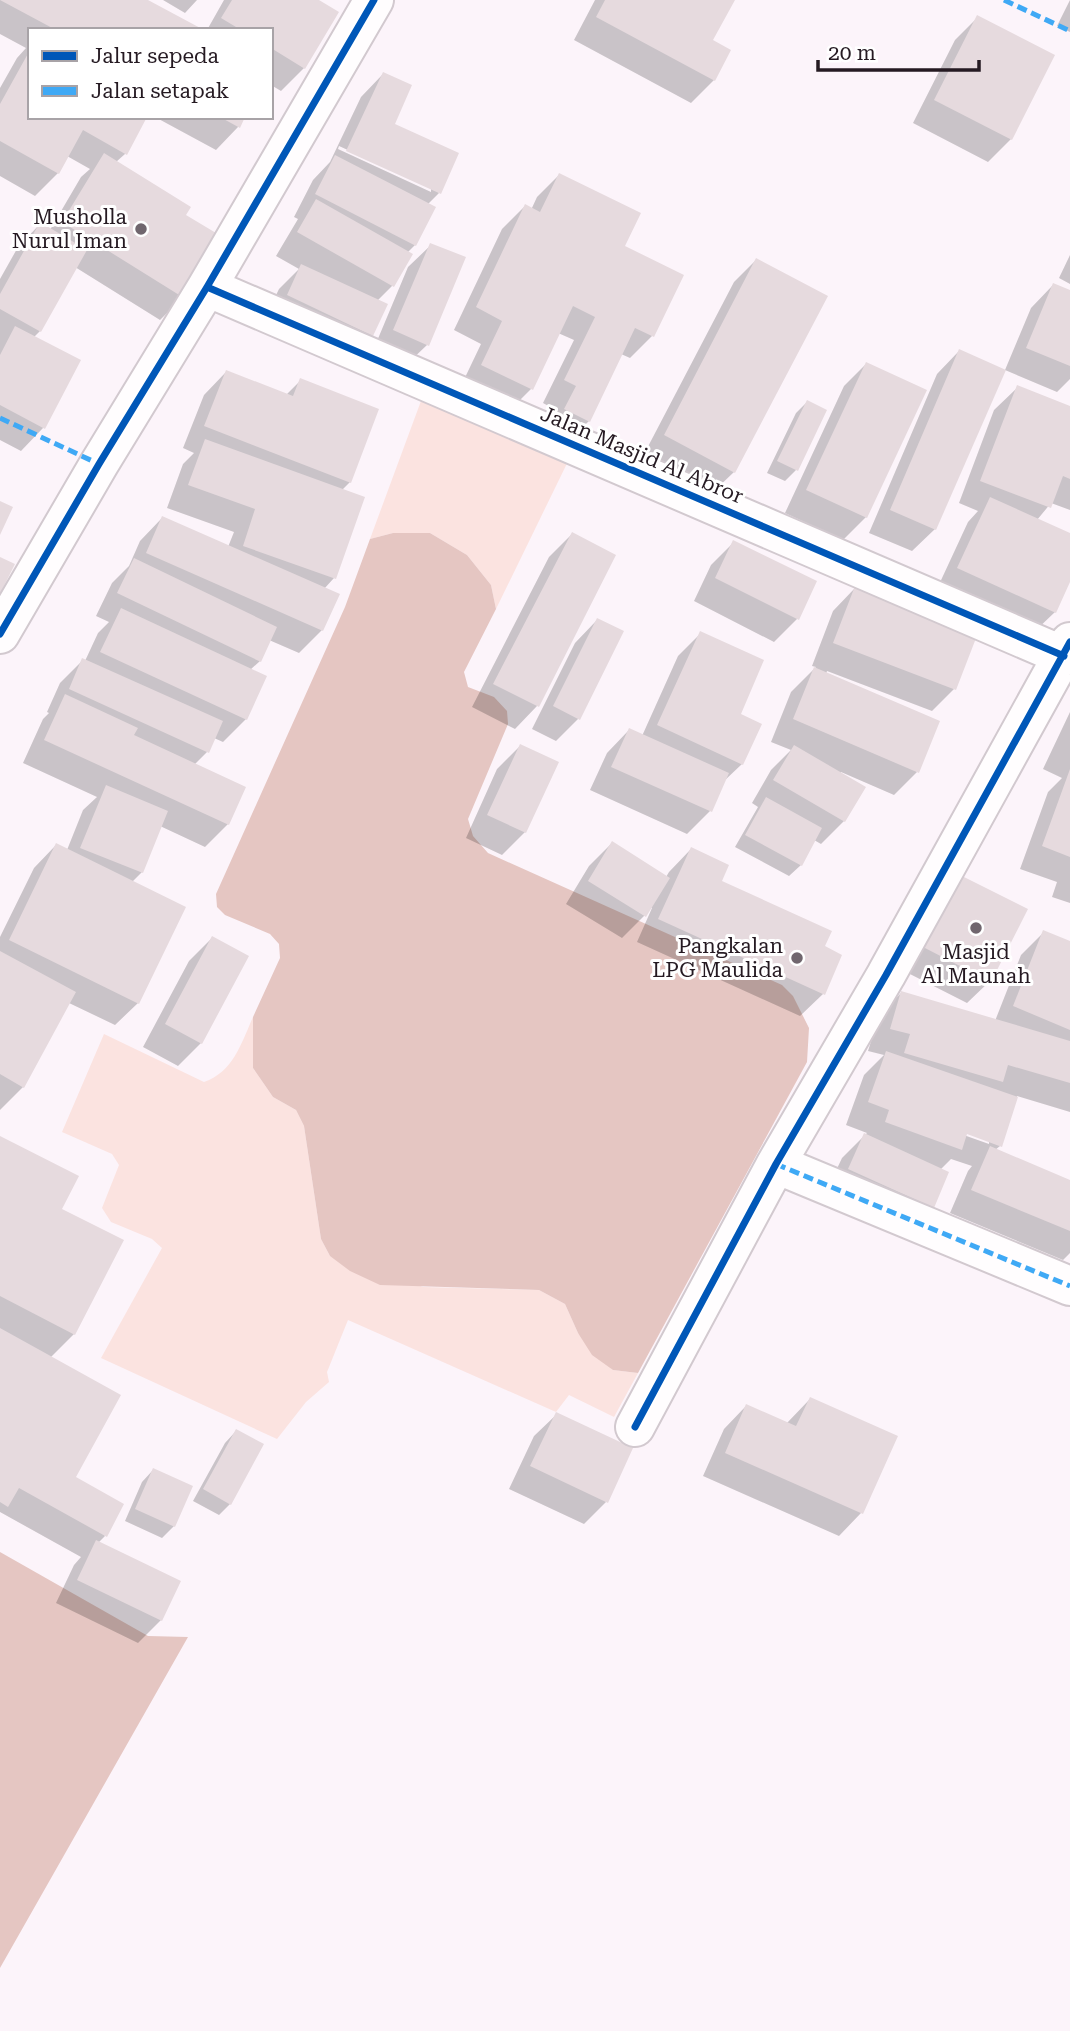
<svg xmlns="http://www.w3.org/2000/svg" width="1070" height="2031" font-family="'Roboto Serif',serif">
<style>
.green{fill:#fbe3e0}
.forest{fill:#e5c6c2}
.shadow{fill:#0003;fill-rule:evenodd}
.building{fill:#e6dade}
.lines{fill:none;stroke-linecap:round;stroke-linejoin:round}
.minor-casing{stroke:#d2c9cf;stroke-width:42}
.minor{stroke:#fffdfe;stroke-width:38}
.quiet{stroke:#3fa9f5;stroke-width:5;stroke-dasharray:10 5;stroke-linecap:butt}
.cycleway-casing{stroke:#fff;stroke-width:11}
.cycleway{stroke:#0057b8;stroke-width:7}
.poi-dot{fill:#70666e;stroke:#fff;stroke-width:2.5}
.labels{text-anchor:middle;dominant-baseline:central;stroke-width:6;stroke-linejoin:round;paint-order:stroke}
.poi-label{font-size:21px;fill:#251a22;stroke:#fff;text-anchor:end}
.street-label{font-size:21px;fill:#251a22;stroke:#fff}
</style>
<rect width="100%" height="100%" fill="#fcf4fa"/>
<path class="green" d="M428,382l148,63 -80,164 -5,-24 -24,-30 -37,-22h-37l-23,6z
M253,1017v51l20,29 23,13 8,16 17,113 9,17 93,31 116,3 26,14 13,29 35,37 25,3 -24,44 -45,-22 -13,17 -208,-92 -21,52 2,10 -23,20 -29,37 -176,-81 61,-110 -10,-9 -41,-17 -9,-14 17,-43 -7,-11 -50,-22 42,-98 100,48c29,-10 37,-38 49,-65z"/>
<path class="forest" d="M393,533h37l37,22 24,30 5,24 -32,63 4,15 26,10 13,14 1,13 -40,95 5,17 15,17 294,132 11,11 16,32 -2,34 -169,311 -25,-3 -21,-15 -14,-22 -13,-29 -26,-14 -159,-5 -30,-14 -20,-15 -9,-17 -17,-113 -8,-16 -23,-13 -20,-29v-51l27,-59 -1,-14 -9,-10 -45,-19 -8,-8 -1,-13 129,-287 25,-68z
M0,1552l148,84 40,1 -188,331z"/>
<path class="shadow" d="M0,0h145l55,30h-170v87h115l-20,37 -9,8 68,53 -1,82 -23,23 -85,-53 -35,64 -6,6 9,91 -22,23 -21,-11v-161l18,-32 22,-23 10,6 31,-53 9,-8 -23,-13 -9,17 -23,23 -35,-20v-88l17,-30 9,-10 -26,-14z
M163,0h34l-12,13z
M224,0h92l21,13 -33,55 -23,23 -10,-6v-55h-64z
M595,0h138l-22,41 18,10 -15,29 -23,23 -117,-63z
M1070,0v32l-13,-6z
M978,17l33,122 -23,23 -75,-39 42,-83z
M383,74l9,51 47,68 -12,12 -12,40 -8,8 4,2 -19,31 -15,15 -5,34 -23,23 -84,-40 14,-29 20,-20 -23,-13 22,-37 -4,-2 19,-37 17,-18 31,-65zM339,146l92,42v4l-93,-43z
M155,117h88l-5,10 -22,23z
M559,175l64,72 29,89 -22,22 -9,-4 -32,67 -23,22 -23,-11 11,-23 -11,-6 31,-63 -16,-7 -27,56 -23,23 -48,-24 21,-44 -27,-14 48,-101 23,-23 6,4 6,-13z
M431,245l-4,100 -23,22 -32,-14 36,-86z
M1070,255v29l-11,-6z
M756,260l-22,212 -23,22 -69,-36 92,-176z
M1053,285l17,7v87l-13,13 -52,-22 26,-62z
M959,351l-24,178 -23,22 -43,-18 68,-159z
M866,364v153l-23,23 -58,-27 59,-127z
M226,372l60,23 15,-15 49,102 -9,9 22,7 -29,80 -10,11 -2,41 -23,23 -30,-13 -9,21 -10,9 -4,49 -23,23 -9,-4 -7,14 -13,13 34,59 -23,23 -45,-21 -18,46 -10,10 6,121 -23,22 -46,-22 -46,84 -23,23v-173l34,-69 22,-23 11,5 16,-40 14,-13 -74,-34 20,-44 6,-6 -2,-1 13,-29 23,-23 2,1 13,-28 11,-11 -13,-6 16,-33 17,-17 11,-25 22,-23 66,29 6,-15 -67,-24 16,-44 11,-11 -11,-5 21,-53z
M1017,388l53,20v102l-19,-7 -14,17 33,15v43l-15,34 -23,22 -96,-43 32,-69 10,-11 -19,-8 35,-93z
M807,402l-11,68 -11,11 -18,-8 29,-60z
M572,534l-35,172 -22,23 -43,-22 77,-150z
M734,542l81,40 -18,37 -23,23 -80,-41 17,-36z
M855,588l99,101 -22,22 -105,-40 -1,3 91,98 -23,23 -53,-23 3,49 -23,23 -7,-4 -13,25 -12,11 -54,-29 23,-40 -6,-4 19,-33 20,-20 -20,-8 20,-50 25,-25 -4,-1 21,-55z
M597,620l-19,99 -22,22 -24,-12 43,-86z
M701,633l37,82 4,49 -19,18 -13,29 -23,23 -97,-44 17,-37 22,-23 13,6 36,-80z
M1070,712v191l-18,-6 5,-15 -37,-13 28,-77 14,-14 -19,-9z
M520,746l5,86 -23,23 -36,-17 31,-69z
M612,843l54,34 3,-5 22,-23 29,33 103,65v47l-23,22 -163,-74 15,-34 -2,-1 -5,8 -23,23 -56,-34 23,-38z
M961,877l29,104 -23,22 -65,-33z
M1044,932l26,11v169l-53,-16 -17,50 -5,4 75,32v71l-7,7 -113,-47 18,-42 4,-5 -21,-7 -11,11 7,3 -15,34 -22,23 -84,-38 16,-34 25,-25 -21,-8 18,-50 20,-20 -16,-4 11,-35 22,-23 94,28 26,-66zM959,1130l30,10v4l-31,-11z
M212,938l-11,105 -23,23 -35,-19 46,-86z
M0,1138l60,72 14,124 -24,24 23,120 32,58 -7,7 63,77 -23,23 -82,-40 18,-38 7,-8 -81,-45z
M810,1399l86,38 -35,76 -22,23 -136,-60 21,-47 22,-23 40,18z
M557,1414l49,88 -22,22 -75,-35 25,-53z
M236,1431l-6,73 -11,11 -26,-14 32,-58z
M153,1470l21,56 -12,12 -37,-17 17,-39z"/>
<path class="building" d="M0,0h148l56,30h-148z
M232,0h87l20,12 -34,57 -34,-21v-18h-30l-20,-12z
M605,0h130l-22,40 18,10 -16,31 -119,-64z
M977,15l78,40 -43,85 -78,-40z
M30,50v67h117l-20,38 -44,-25 -24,44 -59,-33v-37z
M383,72l29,13 -17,39 64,29 -18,41 -95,-43z
M220,117h25l-5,11z
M104,153l87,54 -5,8 35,21 -37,62 -122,-76z
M335,155l101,52 -20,39 -101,-52z
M559,173l82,40 -16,33 59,29 -30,62 -19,-9 -45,94 -26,-13 12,-23 -12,-6 31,-63 -22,-11 -40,84 -52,-25 21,-44 -26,-14 49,-103 15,8z
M316,199l97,55 -19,33 -97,-55z
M40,222l47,28 -46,82 -41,-23v-15z
M430,243l36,14 -37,89 -36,-16z
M756,258l72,38 -93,177 -71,-38z
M301,264l87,40 -15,32 -86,-41z
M1053,283l17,7v76l-44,-18z
M15,326l66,34 -36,69 -45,-24v-50z
M959,349l47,21 -70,160 -46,-20z
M866,362l61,28 -60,128 -61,-28z
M226,370l67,26 7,-18 79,31 -28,74 -147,-57z
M1017,385l53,21v73l-7,-3 -12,32 -71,-27z
M807,400l20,10 -29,61 -21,-10z
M205,439l160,58 -29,82 -93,-33 12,-37 -67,-24z
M990,497l80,36v49l-14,31 -99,-45z
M0,501l13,6 -13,28z
M162,516l178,78 -17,37 -177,-78z
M572,532l44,23 -77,152 -46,-23z
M733,540l84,41 -18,39 -84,-42z
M0,557l15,7 -15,30z
M134,558l143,69 -16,35 -144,-69z
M855,586l123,47 -22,57 -123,-47z
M121,608l146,68 -20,44 -147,-68z
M597,618l27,13 -44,89 -27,-14z
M700,631l64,29 -23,54 21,10 -19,41 -86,-40z
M82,658l141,63 -14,32 -140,-64z
M814,667l126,54 -21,52 -126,-54z
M65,694l73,34 -4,7 112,52 -17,38 -185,-85z
M629,728l100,45 -17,39 -101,-45z
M520,744l39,18 -33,71 -39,-18z
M794,745l72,42 -21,35 -72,-42z
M1070,769v88l-28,-11z
M106,785l62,26 -25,62 -63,-25z
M766,797l56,31 -20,38 -57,-31z
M612,841l58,37 -24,39 -58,-36z
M56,843l130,64 -47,97 -130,-64z
M691,847l38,18 -7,16 110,50 -7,15 17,9 -17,40 -167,-76z
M960,875l68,34 -37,73 -68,-35z
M1043,930l27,11v89l-57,-24z
M212,936l37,20 -47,88 -37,-20z
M0,951l76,41 -52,96 -24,-14z
M901,991l169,50v42l-62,-18 -5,17 -99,-29 6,-19 -20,-5z
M886,1051l132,46 -16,50 -35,-13 -5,16 -77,-28 4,-12 -21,-8z
M864,1133l85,39 -15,36 -86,-39z
M0,1136l79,40 -17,33 62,31 -49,95 -75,-39z
M990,1146l80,34v51l-99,-41z
M0,1328l121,67 -45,82 48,27 -17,33 -88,-49 -11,19 -8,-5z
M810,1397l88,39 -35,78 -138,-61 21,-49 50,22z
M556,1412l77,36 -25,55 -78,-37z
M236,1429l28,15 -33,61 -28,-16z
M153,1468l40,18 -18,41 -40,-18z
M96,1540l85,41 -19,40 -85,-41z"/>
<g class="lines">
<g class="minor-casing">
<path id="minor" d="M207,287l857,369
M0,634l99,-170 108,-177 167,-287
M776,1164l294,122
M635,1427l141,-263 110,-189 184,-333"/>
</g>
<use href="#minor" class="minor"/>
<path class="quiet" d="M1004,0l66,31
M0,418l99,46
M776,1164l294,122"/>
<g class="cycleway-casing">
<path id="cycleway" d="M207,287l857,369
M0,634l99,-170 108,-177 167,-287
M635,1427l141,-263 110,-189 184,-333"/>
</g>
<use href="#cycleway" class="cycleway"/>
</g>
<g class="poi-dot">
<circle cx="141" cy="229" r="7"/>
<circle cx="976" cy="928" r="7"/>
<circle cx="797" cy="958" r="7"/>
</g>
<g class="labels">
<g class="poi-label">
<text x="127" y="217">Musholla<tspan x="127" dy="24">Nurul Iman</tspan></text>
<text x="783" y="946">Pangkalan<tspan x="783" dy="24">LPG Maulida</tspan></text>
<text x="976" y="952" text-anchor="middle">Masjid<tspan x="976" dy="24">Al Maunah</tspan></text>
</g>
<g class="street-label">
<text transform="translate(642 455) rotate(23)">Jalan Masjid Al Abror</text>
</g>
</g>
<rect x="28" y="28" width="245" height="91" fill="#ffffff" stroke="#a8a3a7" stroke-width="2"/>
<rect x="42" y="51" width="35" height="10" fill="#0057b8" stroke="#a8a3a7" stroke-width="2"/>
<text x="91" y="63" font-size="21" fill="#251a22">Jalur sepeda</text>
<rect x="42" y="86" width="35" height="10" fill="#3fa9f5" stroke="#a8a3a7" stroke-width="2"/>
<text x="91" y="98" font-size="21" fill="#251a22">Jalan setapak</text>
<path d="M818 60v10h161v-10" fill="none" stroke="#251a22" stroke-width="3.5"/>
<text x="828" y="60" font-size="21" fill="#251a22" stroke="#ffffff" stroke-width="5" paint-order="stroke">20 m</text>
</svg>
